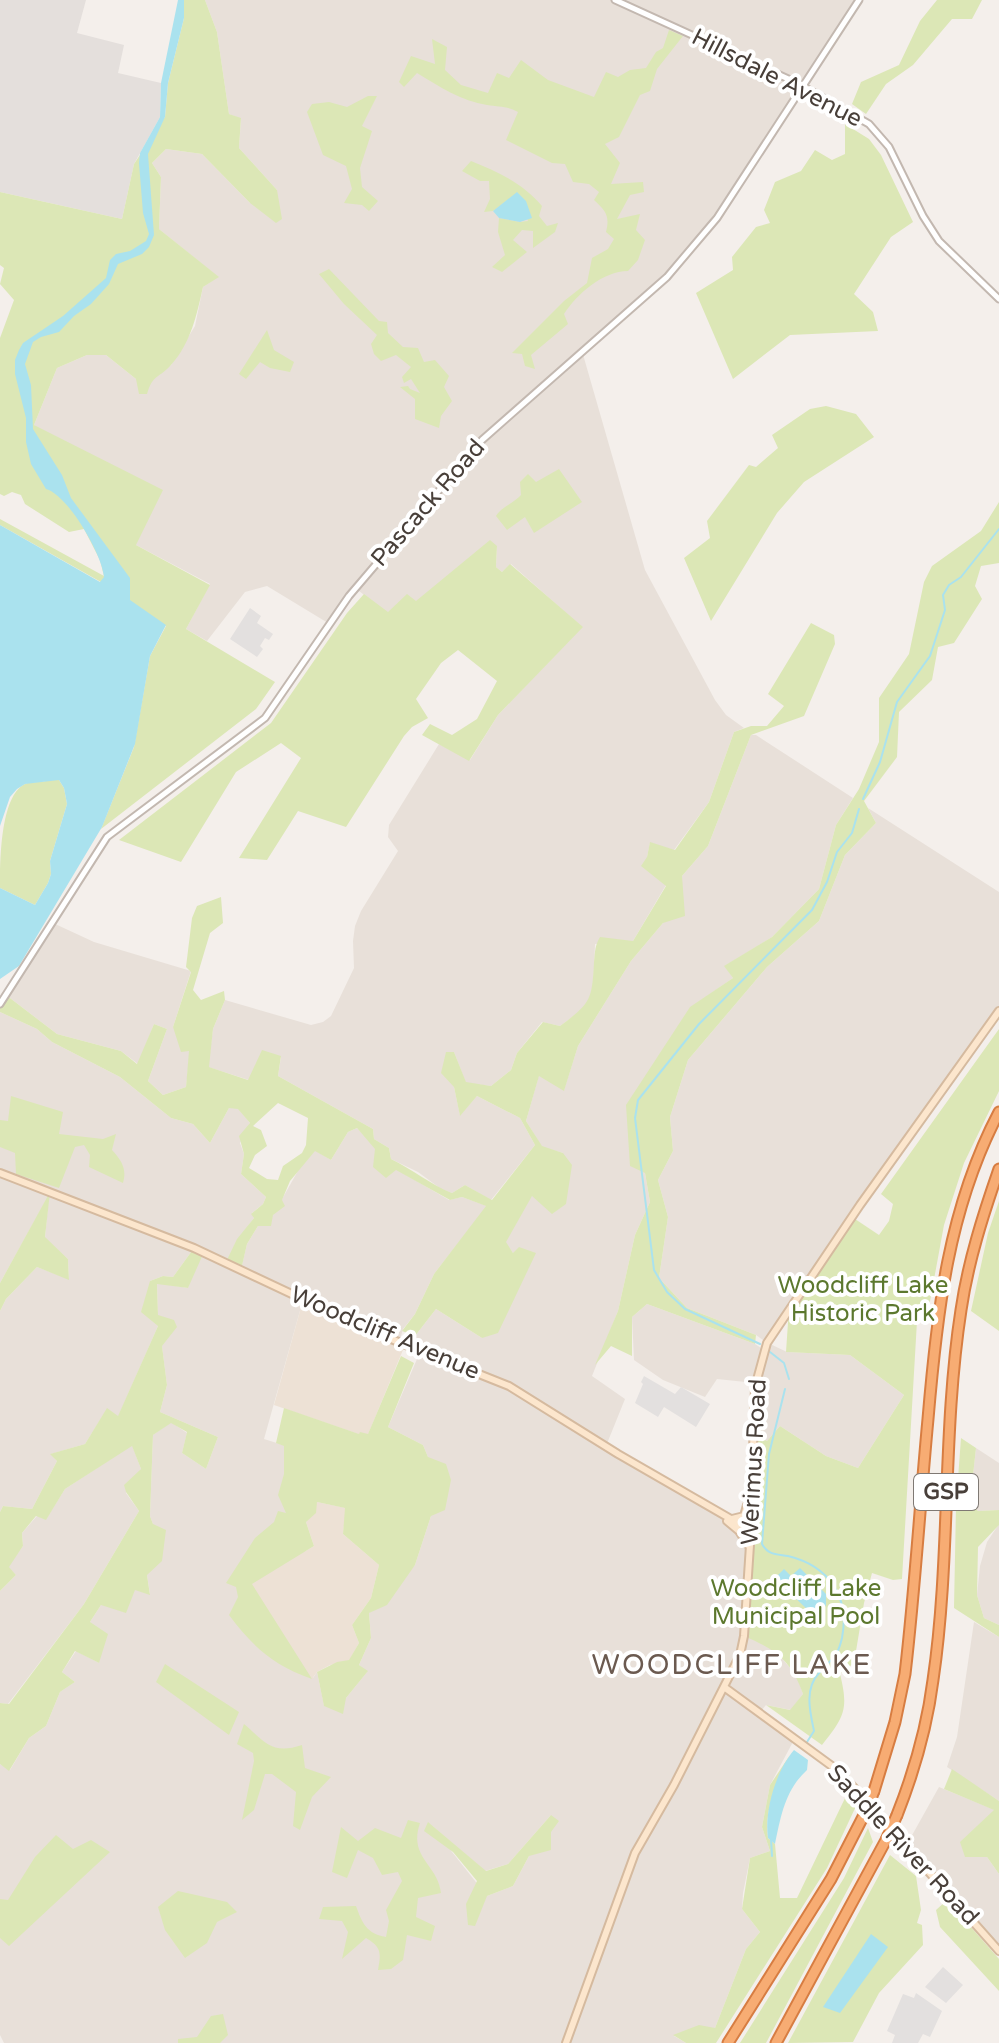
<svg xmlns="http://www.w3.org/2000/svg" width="999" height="2043" font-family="'Varela Round',sans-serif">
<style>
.residential{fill:#e8e0d9;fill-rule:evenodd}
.industrial{fill:#e4dfdc}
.education{fill:#ede1d5}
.green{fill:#dce7b6;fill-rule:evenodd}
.parking{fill:#e3e0df}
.water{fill:#aae2ee}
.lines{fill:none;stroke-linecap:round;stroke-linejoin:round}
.stream{stroke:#aae2ee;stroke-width:2}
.tertiary-casing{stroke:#c3b8b0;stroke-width:9}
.secondary-casing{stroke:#d5ba9f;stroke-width:10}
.motorway-casing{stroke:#d77d42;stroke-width:13}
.tertiary{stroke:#fff;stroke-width:5}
.secondary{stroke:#fce6cd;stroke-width:6}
.motorway{stroke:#f7ac73;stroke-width:9}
.motorway-bridge-casing{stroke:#d77d42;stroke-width:13;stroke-linecap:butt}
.motorway-bridge{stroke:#f7ac73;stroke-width:9}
.labels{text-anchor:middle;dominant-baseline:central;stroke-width:8;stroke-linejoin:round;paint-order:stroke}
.shield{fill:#fff;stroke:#7f7974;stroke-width:2}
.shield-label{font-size:22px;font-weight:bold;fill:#483f39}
.street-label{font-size:24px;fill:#483f39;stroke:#fff}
.park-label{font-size:24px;fill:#5c782e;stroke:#fff}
.quarter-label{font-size:28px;letter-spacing:2px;fill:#6b5a50;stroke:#fff}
</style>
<rect width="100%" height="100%" fill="#f4efeb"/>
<path class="residential" d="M205,0h651l-28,45 -124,184 -23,29 -131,119 32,-26 63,219 70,130 11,15 18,13 -10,4 -25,70 -35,48 -24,-7 -3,14 19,28 -33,56 -38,3 -2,49 -11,17 -22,16 -18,-4 -25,31 -6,17 -20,16 -25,-3 -12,-31v35l6,28 17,-19 43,22 15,27 -44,55 -26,-15 -13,8 -11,-4 -23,-17 -27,-13 -2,-11 -15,-9 -1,-10 -95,-53 3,-19 -32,23 -41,-13 5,-38 12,-29 86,25 12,-3 8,-6 23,-48 -1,-27 2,-15 6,-15 37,-60 -10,-14 1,-12 50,-81 31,16 28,-45 84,-88 -71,-63 -9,8 -6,-5 1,-21 -81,56 -28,11 -33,-25 -27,35 -61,-37 -22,6 -38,49 -21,-12 24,-45 -74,-39 -102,-120 23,-57 30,-13h19l30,24h16l19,-14 24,-39 8,-39 15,-10 -59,-48 2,-52 -9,-14 14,-14 36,5 48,49 27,-13 -38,-42 2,-29 -12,-5 -12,-82z
M751,735h5l97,63 -17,27 -17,64 -47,48 -47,29 8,12 -43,30 -45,165 5,29 -15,33 -17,76 -26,65 33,23 -19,47 144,84 23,118 24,28 6,18 -12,16 -25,-5 -6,7 35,26 -25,47 -8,42 8,24 -20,7 -7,35 -1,16 18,23 -14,17 -31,79 -41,8 12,7h-682l-4,-8v-271l10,6 19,-32 17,-12 14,-34 15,-10 -13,-10 14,-21 23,12 -9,-41 11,-17 34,-16 15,5 -3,-19 6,-51 -3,-8 3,-81 18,-13 16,11 -5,20 24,16 12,-32 -58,-25 7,-27 -9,-69 -1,-33 31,5 6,-40 -21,29 -10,-1 -13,5 8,45 -40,91 -11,-8 -22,35 -34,10 6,7 -25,48 -29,-3 -3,6v-201l6,-12 31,-32 32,12 -1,-20 -23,-21 4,-43 -49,88v-271l37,17 15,13 68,35 51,41 22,6 17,19 19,-35h9l12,15 -10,20 4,11 -3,20 25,23 -3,7 -11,9 2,5 -6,8 -7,43 6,-25 11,-18 15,-11 26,-46 16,-19 16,10 17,-28 9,-4 39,41 53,31 13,-3 25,9 -53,68 -19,40 -12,15 -4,14 -96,-43 -39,139 35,11 14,228 4,-6 7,33 22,-7 21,-26 -8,-7 12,-27 -2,-25 46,-48 16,-49 -3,-59 -5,-12 -35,-18 32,-75 -9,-5 4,-11 21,-27 46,29 31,-85 -8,-11 27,-47 31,-42 -21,-6 -16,-26 13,-46 25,15 14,-44 53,-85 32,-38 19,-47 26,-30zM551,1815l-38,71 -26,10 -58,-73 56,48 23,-7z
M868,808l131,84v119l-139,194 -92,138 19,9 63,3 54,40 -46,73 -32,-12 -46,-30 -13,15 -15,-7 3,-51 -38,-4 -12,18 -42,-17 -29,-20 -2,-43 15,-13 108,40 9,6 3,-7 -11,-8 -69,-27 -28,-30 9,-61 -10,-37 15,-29 -3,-34 18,-57 79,-93 52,-46 26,-66 31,-32z
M53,923l41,19 97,29 -18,56 17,24 -4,36 -23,8 -15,-14 19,-52 -13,-5 -16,40 -17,-13 -64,-17 -51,-39z
M132,1445l9,24 -15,24 13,18 -55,93 -76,100 -8,-1v-112l16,-16 -8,-8 15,-21 -1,-13 15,-17 9,3 19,-30z
M976,1448l23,15v47l-21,1 -8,-8z
M999,1524v101l-15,-7 -7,-23 3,-29 7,-24z
M974,1622l25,15v164l-52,-34 10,-30z
M939,1787l56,23 -8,47 12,17v77l-93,-105z"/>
<path class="industrial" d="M0,0h86l-9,33 47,12 -6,28 43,10 -1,34 -26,47 -12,55 -122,-27z"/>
<path class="education" d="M303,1300l102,45 -38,92 -93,-32z
M317,1502l29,6 -3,26 36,31 -8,33 -19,27 7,18 -10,18 -19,4 -13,7 -5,7 -61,-95 63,-38 -8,-24z"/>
<path class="green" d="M184,0h21l12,32 12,82 12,4 -2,30 38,42 5,29 -6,4 -26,-20 -48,-49 -36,-5 -14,14 9,14 -2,52 60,48 -16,10c-6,27 -12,56 -32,78 -13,14 -18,9 -24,29h-8l-3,-15 -30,-24h-19l-30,13 -23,57 129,65 -27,55 74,40 -24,44 89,53 -19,27 -155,120 33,-82 16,-91 16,-30 -58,-40 -108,-61v-6l104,57 -4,-16 -16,-31 -15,3 -44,-28 -4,-9 -9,-3 -8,4 -4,-2v-156l14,-38 -14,-16 4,-16 -4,-3v-73l122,27 12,-55 31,-47 3,-34 16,-65z
M937,0h45l-10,19h-20l-39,46 -27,19 -20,30 -14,-10 9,-22 38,-17 21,-44z
M669,30l14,6 -26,33 -7,22 -10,4 -21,42 -14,7 15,19 -9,21 32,-2 1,10 -14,3 -13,24 23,-5 -4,16 9,10 -7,20 -10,11c-25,0 -51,23 -64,43l4,10 -37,31 4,14 -10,-3 -3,-12 -10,-1 52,-52 23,-18 5,-25 16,-9 6,-10 -8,-7c4,-16 0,-21 -12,-32l5,-8 -10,-8 -16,-2 -8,-18 -13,-1 -46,-23 12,-28c-11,-6 -19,-5 -31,-7 -26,-4 -47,-18 -70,-32l-13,14 -5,-5 12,-26 24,8 -3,-25 15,8 -2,23 16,15 27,8 9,-20 12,5 12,-18 27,20 46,17 12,-25 12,5 12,-7 16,-2 10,-16 7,-4z
M368,96h9l-15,30 10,5 -12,37 2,19 16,14 -9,10 -7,-6 -18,-2 8,-14 -6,-23 -23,-11 -16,-43 5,-8 17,-2 18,5z
M845,124l24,15 12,16 32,67 -22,15 -37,57 19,18 5,19 -88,4 -57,44 -37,-86 37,-23 -1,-13 24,-30 14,-4 -6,-13 11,-28 26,-11 14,-21 17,10 13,-6z
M471,161c27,11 52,22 71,45l-3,10 8,10 11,-3 -3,9 -22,16v-17l-11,-1 -9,10 14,12 -25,20 -10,-5 13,-12 -7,-23 1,-14 21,4 8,-1 -11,-28 -24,18 -9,1 6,-13 -1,-18h-9l-18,-10z
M329,269l50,52 8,1 1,11 15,14 15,1 6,14 11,-2 14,16 -5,11 8,14 -11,15 -2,12 -24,-9v-20l-15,-12 8,-1 2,3 10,4 -9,-14 -7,4 -2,-6 9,-10 -15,-12 -15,6 -7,-7 -3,-10 6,-9 -33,-31 -25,-30z
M267,330l7,20 20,12 -4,10 -20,-4 -10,-6 -14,17 -7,-5z
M826,406l30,8 18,23 -70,45 -27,31 -66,108 -27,-63 26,-20 -3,-17 42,-56 7,2 22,-19 -6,-13 38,-26z
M559,469l23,33 -48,31 -9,-16 -18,13 -11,-14c5,-9 18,-13 25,-21l-1,-13 8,-8 8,8z
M999,502v61l-18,3 -6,20 7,13 -28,44 -16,4 -6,33 -33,32 -2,45 -33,44 12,22 -31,32 -26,66 -52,46 -79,93 -18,57 3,34 -15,29 10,37 -9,61 28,30 69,27 -1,9 -108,-40 -15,13v39l-21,-10 -16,19 23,-54 17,-76 15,-33 -5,-29 -15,-7 -4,-61 64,-98 43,-29 -9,-12 48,-29 47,-48 17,-64 23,-36 20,-47v-44l30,-44 15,-72 8,-16 49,-35z
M490,540l7,6 -1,21 6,5 8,-8 73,63 -85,88 -29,46 -47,-26 8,-11 22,11 25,-16 20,-38 -39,-31 -17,13 -25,36 12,19 -16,9 -8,9 -58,91 -48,-16 -31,49 -28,-2 62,-100 -20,-15 -45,29 -55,90 -62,-22 152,-117 76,-110 17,-19 24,18 19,-18 9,7z
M811,623l23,12 1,9 -31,72 -53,19 -43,111 -26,30 3,40 -22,7 -32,38 -53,85 -14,45 -25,-15 -13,45 16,25 21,7 9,12 -6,39 -14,10 -20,-18 -26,46 7,11 6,-6 17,6 -38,80 -16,5 -46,-29 -21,27 -13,-5 13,-17 19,-40 52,-68 -24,-9 -12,3 -54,-30 -10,8 -13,-11 2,-18 -18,-21 -9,4 -17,28 -16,-9 -25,30 -8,19 3,6 -12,9 -2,11h-13l-11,18 -6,26 -15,-8 11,-23 17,-21 -3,-4 12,-10 3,-7 -25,-23 3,-20 -5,-18 11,-13 -12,-14 -9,-1 -19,35 -17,-19 -22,-6 -51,-41 -68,-35 -15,-13 -37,-17v-8l6,-9 51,39 64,17 16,13 17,-40 13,5 -19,52 15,14 23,-8 3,-36 -8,1 -8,-25 18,-55 -5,-5 6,-49 5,-12 24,-9 2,26 -13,10 -17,57 8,10 23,-9 1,9 -12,29 -4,38 39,13 14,-30 19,6 -3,20 95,53 1,10 15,9 2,11c21,10 40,26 61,34l13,-8 27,15 43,-55 -15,-27 -43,-22 -17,20 -6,-29 -13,-14 5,-21h8l12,30 25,4 20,-16 6,-17 26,-31 17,4c31,-23 32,-26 34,-64 1,-10 1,-17 6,-25l33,4 33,-55 -25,-20 6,-9 3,-15 25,8 34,-48 25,-70 17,-6h16l17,-20 -16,-12zM278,1103l30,15 -2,27 -4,8 -19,13 -5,14 -11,-1 -18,-11 6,-13 12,-9 -6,-16 -8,-4z
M49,780h10l5,8 3,16 -17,57 1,13 -3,9 -13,22 -35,-17c0,-26 0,-92 25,-104 7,-3 16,-1 24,-4z
M999,1029v62l-35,72 -20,62 -18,98 -9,-2 -15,258 -9,1 -21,-7 -8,30 -10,60 -14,11c9,36 4,43 -18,71l-56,-40 24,5 13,-16c-12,-34 -27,-44 -59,-58l8,-202 15,7 13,-15 46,30 32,12 46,-73 -54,-40 -64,-3 3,-44 63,-91 27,18 10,-14 4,-17 -12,-10z
M11,1096l52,16 -4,22 44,5 13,-5 -4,16c10,11 15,19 11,33l-34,-16 1,-12 -6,-10 -9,2 -16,41 -43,-14 -1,-21 -15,-6v-27l8,1z
M50,1192l-5,45 23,22 1,21 -32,-13 -31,32 -6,12v-28z
M999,1201v130l-28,-20 17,-78z
M194,1248l10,4 -16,36 -31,-4 1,31 16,5 3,7 -15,19 5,39 -7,27 58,25 -12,32 -24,-16 5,-21 -16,-9 -18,12 -3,81 3,8 13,6 -4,31 -15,14 3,20 -15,-5 -9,23 -25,-8 -11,17 18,12 -9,29 -24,-12 -13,21 13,10 -15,10 -14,34 -17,12 -20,33 -9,-7v-61l9,1 75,-100 55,-93 -13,-19 -2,-7 17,-16 -9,-23 -67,43 -19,31 -10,-4 -14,17 1,13 -14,21 7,8 -16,16v-79l3,-6 29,3 25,-48 -7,-7 35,-10 22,-36 11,8 40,-90 -17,-14 9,-31 13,-5 10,1z
M401,1356l13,7 -26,64 35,18 5,12 18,7 5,16 -6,30 -14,6 -16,49 -28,40 -18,8 2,25 -12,27 9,6 -22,27 -3,16 -19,-8 -7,-34 20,-10 12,-2 10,-17 -7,-18 19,-27 8,-33 -36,-31 2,-26 -28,-6 -1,11 -10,9 8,24 -62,38 60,95c-39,-14 -58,-31 -83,-64l9,-18 -2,-10 -10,-4 29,-45 19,-16 4,-11 8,2 -8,-18 6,-21v-28l-8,-3 8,-35 75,26 1,-2 8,2z
M961,1438l15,10 -6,55 8,8 21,-1v15l-21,22 -1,48 7,23 15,7v12l-45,-29 2,-102z
M165,1664l74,48 -10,23 -73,-53z
M244,1724c21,18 28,31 58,21l3,23 26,9 -19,20 -12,33 -7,-4 3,-34 -24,-18h-7l-11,36 -12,10 12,-59 -1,-8 -16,-9z
M790,1755c-13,27 -26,53 -22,83l7,6 5,54h17l50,-104 10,10 -30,64 -111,175h-30l-13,-8 26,-10 16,3 31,-79 14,-17 -18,-23 8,-51 20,-7 -8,-24 8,-42z
M952,1769l47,32v73l-12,-17h-22l-5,-15 34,-32 -50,-21z
M551,1815l8,6 -8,11v18l-22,6 -16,30 -26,10 -12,30 -7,-1 -2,-21 11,-23 -24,-29 -29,-21 4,-9 58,49 22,-7z
M408,1820l12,3c-12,35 18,41 21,70l-23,5 -2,19 19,9 -4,15 -24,-6 -4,25 -12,9 -13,1c3,-16 4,-23 -12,-32l-24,21 6,-27 -6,-11 -23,-2 4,-12 33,-1c6,17 11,28 30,31l3,-16 -3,-11 16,-29 -4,-9 -16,3 -9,-17 -15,-8 -11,28 -15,-6 9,-45 17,14 17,-13 26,10z
M868,1828l5,14 -107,201h-26l104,-165z
M56,1835l17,14 18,-9 19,12 -101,94 -9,-8v-39l8,1 27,-43z
M890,1855l26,21 5,34 -4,13 5,2 1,20 -44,48 -26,49 -65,1z
M178,1891l49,11 10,10 -20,10 -10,21 -22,15 -20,-28 -7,-23z
M947,1900l52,59v32l-59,-64 -4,-17z
M223,2014l5,21 -8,8h-42v-4l19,-2 14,-21z"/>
<path class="parking" d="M250,608l11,8 -4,7 16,11 -4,6 -4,-2 -5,8 3,3 -6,8 -27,-18z
M644,1376l31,18 6,-7 29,17 -14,23 -32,-20 -6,10 -23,-14 8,-19 -2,-2z
M943,1967l20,18 -17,18 -21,-16z
M916,1993l26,18 -12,26 -7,-3 -5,9h-26l3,-8 -8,-4 16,-37 11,4z"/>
<path class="water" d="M178,0h6v18l-16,65 -3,34 -17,37 6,81 -5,12 -7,7 -24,10 -9,20 -18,20 -17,12 -15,16 -18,5 -8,5 -8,22 6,21 2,44 29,46 9,23 59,80v22l36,25 -16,31 -15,88 -33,83 -83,139 -19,13v-91l35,17 13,-22 3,-9 -1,-13 17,-57 -3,-16 -5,-8 -34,4 -8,5 -7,8 -10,29v-301l100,57 4,-5c-2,-23 -36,-82 -58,-88l-15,-25 -5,-22v-24l-11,-44v-14l4,-10 4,-7 40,-27 43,-38 4,-18 6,-6 14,-3 16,-10 3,-7 -6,-21 -4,-50 1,-10 20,-36 1,-34z
M517,192l9,9 6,17 -12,4 -21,-4 -6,-7z
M800,1568l26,26v11l-5,6h-12l-20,-19 5,-5 5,-1 -3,-4 -8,9 -13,-13 9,-9 7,7z
M794,1750l14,10 -1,10c-22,20 -26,46 -32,74l-7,-6c-4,-27 8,-67 26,-88z
M871,1934l17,13 -48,66 -17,-6z"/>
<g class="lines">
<path class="stream" d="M863,799l17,-37 17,-60 33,-46 15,-46 -2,-15 6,-10 12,-8 38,-48
M760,1344l-75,-35 -18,-17 -13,-22 -19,-152 3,-18 61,-76 113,-114 15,-28 10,-30 15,-19 7,-24
M770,1352l14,11 5,16
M785,1389l-16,65 -7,90c6,11 14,10 26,12 41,10 62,41 54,82 -5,21 -10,20 -23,35 -15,16 -9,39 -5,58l-7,11
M771,1839l1,17"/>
<g class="tertiary-casing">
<path id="tertiary" d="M615,0l180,82 74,42 20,23 34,69 16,25 60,58
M0,1004l107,-167 158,-119 84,-122 133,-156 185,-163 50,-59 142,-218"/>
</g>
<g class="secondary-casing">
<path id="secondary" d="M0,1173l194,75 172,81 143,57 109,68 132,76
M732,1519l12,-3 3,-11
M727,1521l12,10 9,14
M724,1687l116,85 159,179
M566,2043l69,-190 39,-68 66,-130 4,-19 6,-91 5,-158 12,-44 93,-138 139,-194"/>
</g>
<g class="motorway-casing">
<path id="motorway" d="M874,1791l21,-69 10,-48c10,-85 15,-170 23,-255 9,-107 20,-210 71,-307
M897,1815c17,-43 30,-88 36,-135 18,-122 9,-248 28,-370 7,-48 22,-95 38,-141
M728,2043l103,-164 34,-66
M776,2043l110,-203"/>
</g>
<use href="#tertiary" class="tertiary"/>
<use href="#secondary" class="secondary"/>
<use href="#motorway" class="motorway"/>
<g class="motorway-bridge-casing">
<path id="motorway-bridge" d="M865,1813l9,-22
M886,1840l11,-25"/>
</g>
<use href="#motorway-bridge" class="motorway-bridge"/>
</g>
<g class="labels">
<rect class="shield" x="914" y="1474" width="64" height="36" rx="6"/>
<g class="shield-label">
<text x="946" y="1492">GSP</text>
</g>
<g class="street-label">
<text transform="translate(777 78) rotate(27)">Hillsdale Avenue</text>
<text transform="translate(428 503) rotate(-49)">Pascack Road</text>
<text transform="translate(385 1333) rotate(23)">Woodcliff Avenue</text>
<text transform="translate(754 1462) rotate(-87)">Werimus Road</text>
<text transform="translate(903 1845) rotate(47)">Saddle River Road</text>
</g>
<g class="park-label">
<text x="863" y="1285">Woodcliff Lake<tspan x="863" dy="28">Historic Park</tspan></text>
<text x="796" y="1588">Woodcliff Lake<tspan x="796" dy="28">Municipal Pool</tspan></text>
</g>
<g class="quarter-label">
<text x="732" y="1665">WOODCLIFF LAKE</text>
</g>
</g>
</svg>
